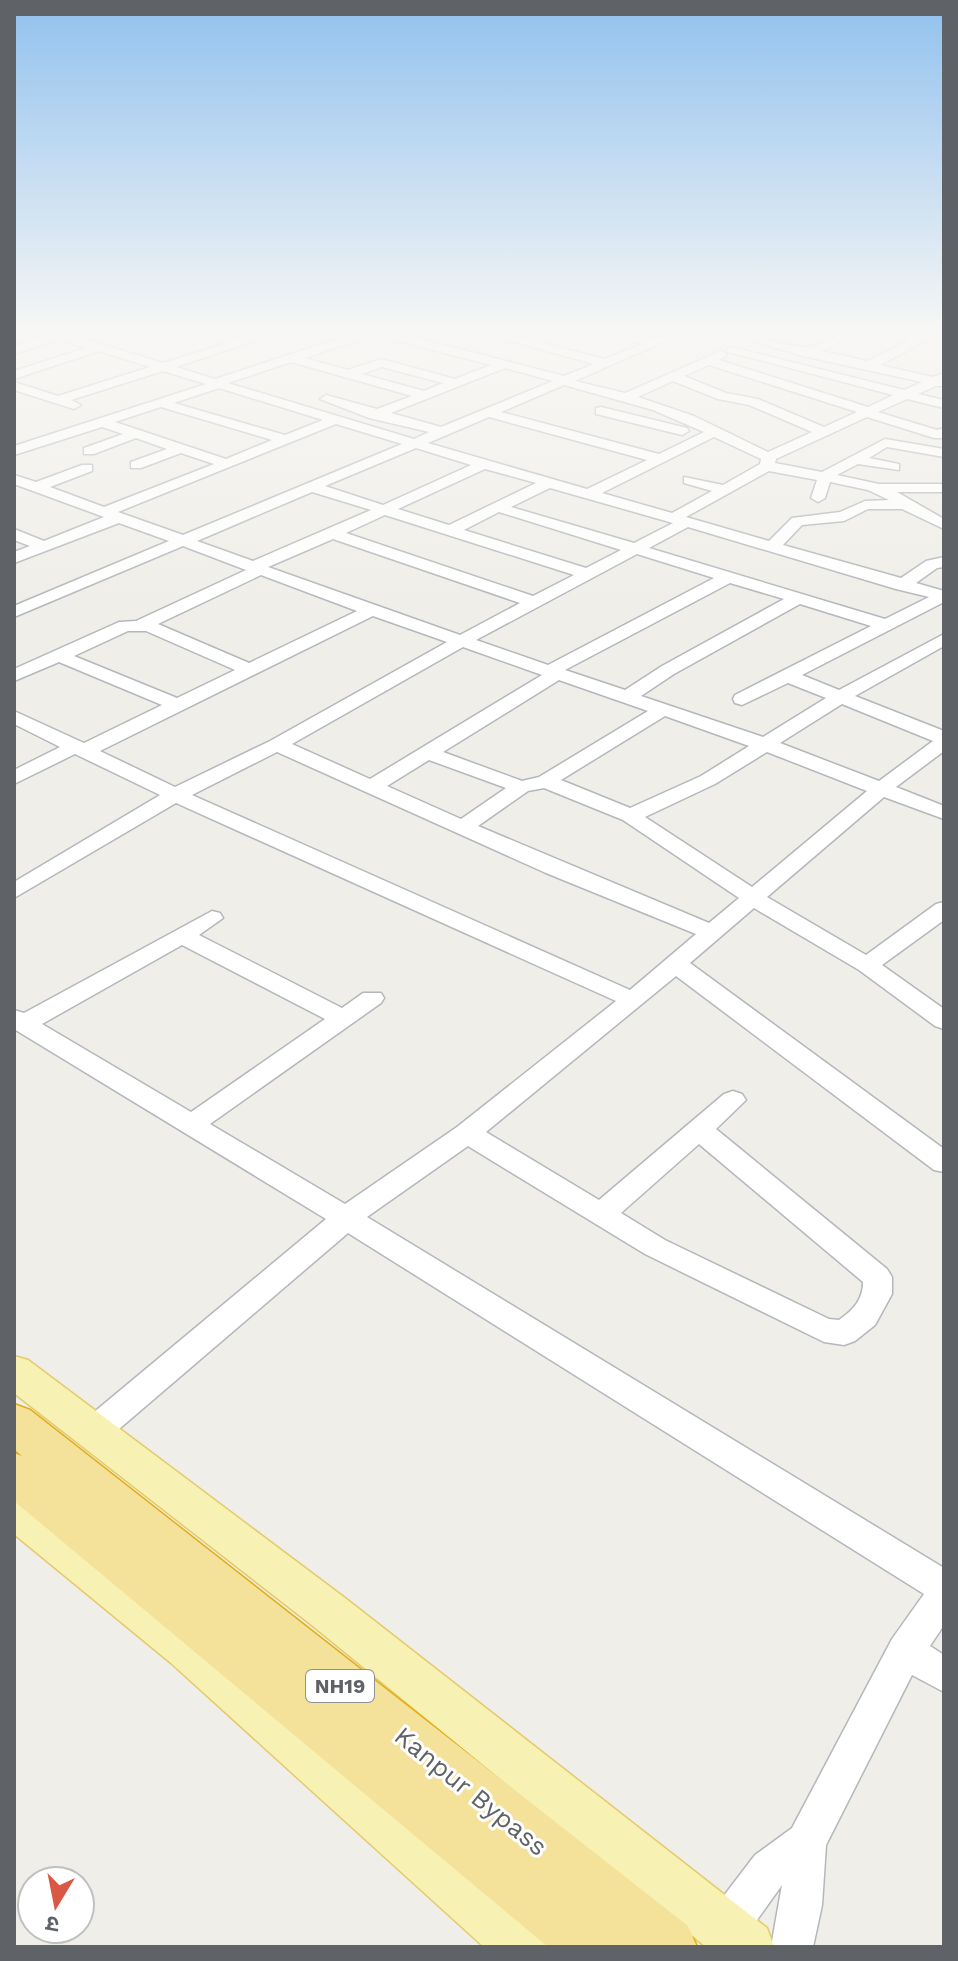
<svg xmlns="http://www.w3.org/2000/svg" width="958" height="1961" font-family="'Work Sans','Noto Sans Devanagari',sans-serif">
<style>
.lines{fill:none;stroke-linecap:round;stroke-linejoin:round}
.minor-casing{stroke:#b4b7bb;stroke-width:3}
.major-casing{stroke:#e5ca6b;stroke-width:3}
.highway-casing{stroke:#e1ae16;stroke-width:3}
.minor{fill:#fff;fill-rule:evenodd}
.major{fill:#f8f1b4;fill-rule:evenodd}
.highway{fill:#f4e29b;fill-rule:evenodd}
.labels{text-anchor:middle;dominant-baseline:central;stroke-width:6;stroke-linejoin:round;paint-order:stroke}
.shield{fill:#fff;stroke:#8f9194;stroke-width:2}
.shield-label{font-size:20px;font-weight:bold;fill:#5f6266}
.near-street-label{font-size:26px;fill:#5f6266;stroke:#fff}
</style>
<rect width="100%" height="100%" fill="#efeee8"/>
<g class="lines">
<g class="minor-casing">
<path id="minor" d="M38,331h20l105,32 62,-19 -38,-13h20l30,9 28,-9h19l-108,36 39,12 146,-48h29l174,45 30,-12 -119,-33h21l109,28 37,-15 -44,-13c19,0 34,7 52,7 11,1 24,-7 38,-7l-113,50 50,12 96,-42 6,4 -8,5 149,47 25,-12 -168,-44 6,-4 173,43 18,-8 -119,-26 -83,-25c32,0 60,16 87,16 15,0 32,-16 54,-16l-39,20 45,10 41,-19 -45,-11h26l30,6 12,-6h13l-64,34 53,12 11,-4v13h-8l-18,8 26,6v8l-37,-9 -29,13 59,18 7,-2v10h-10l-67,-21 -91,42 -1,4 47,9 63,-33 59,10v8l-57,-10 -18,11 30,6v6l-41,-6 -21,11 42,9h65v8h-47l47,27v10l-42,-20h-34l-24,12 -42,4 -19,20 118,33 25,-17 18,-4v10l-7,1 -21,15 28,8v11l-142,73 37,15 105,-56v12l-89,50 89,35v20l-48,36 48,19v13l-60,-22 -117,100 99,58 70,-51 8,-2v18l-62,45 62,44v20l-9,-3 -76,-56 -105,-62 -64,55 254,186v23l-10,-2 -258,-194 -190,156 113,68 125,-106 9,-3 9,3 4,6 -30,29 171,140 5,8v17l-17,31 -20,16 -11,4 -20,-3 -179,-88 -177,-108 -101,71 577,351v57l-14,21 14,9v37l-32,-17 -86,170 -4,60 -9,42h-42l11,-62 -42,59 -8,3 -22,-3 -6,-15 6,-15 45,-59 37,-27 100,-189 32,-45 -576,-361 -243,208 -12,4 -12,-4 -4,-9 4,-9 245,-204 -312,-190v-19l10,3 188,-102 8,2 3,5 -24,17 143,73 21,-15h18l3,5 -3,5 -171,121 135,80 112,-77 159,-126 -440,-198 -162,95v-16l146,-87 -85,-41 -61,30v-14l46,-23 -46,-23v-13l70,32 78,-38 -103,-43 -45,19v-12l105,-47 17,-1 110,-51 -63,-24 -169,71v-11l155,-65 -50,-18 -105,40v-11l16,-6 -16,-6v-11l30,12 60,-24 -90,-33v-9l22,7 46,-17h10v6l-42,16 54,20 110,-43 -33,-11 -40,15h-10v-6l36,-13 -31,-11 -42,16h-10v-6l39,-14 -21,-7 -88,28v-9l192,-62 -43,-13 -92,29 10,5 -7,4 -60,-19v-8l44,14 92,-29 -51,-16 -85,28v-8l72,-23 -27,-9 -45,15v-8l33,-10zM375,335l116,30 -36,14 -74,-20 -33,11 -44,-12zM291,362l121,34 -35,13 -51,-14 -6,4 49,19 60,14 -15,7 -186,-56zM709,365l148,47 -33,15 -66,-28 -32,-6 -42,-17zM382,367l61,16 -19,8 -62,-17zM505,368l48,13 -112,46 -50,-14zM673,381l45,18 31,6 63,27 -44,20 -74,-36 -56,-19zM564,385l89,25 51,22 -45,22 -158,-42zM219,388l104,32 -38,15 -111,-32zM161,407l111,33 -46,19 -111,-37zM489,417l158,43 -60,29 -159,-46zM336,424l66,20 -219,91 -65,-23zM714,437l47,22 -1,5 -37,21 -39,-8v6l28,8 -40,22 -70,-20zM416,448l55,17 -88,40 -58,-19zM485,469l51,14 -87,42 -51,-16zM769,471l48,9 -6,18 7,4 7,-4 5,-16 38,8 21,10 -24,1 -25,11 -48,6 -23,23 -83,-24zM550,488l123,35 -39,20 -123,-36zM312,492l59,18 -118,51 -56,-20zM499,512l122,38 -35,18 -122,-38zM385,515l189,60 -41,21 -187,-63zM688,527l208,62 33,8 -44,22 -236,-71zM333,539l187,64 -60,32 -192,-68zM637,554l77,24 -166,87 -72,-25zM261,575l96,36 -108,52 -91,-39zM730,583l54,16 -122,67 -37,24 -60,-20zM800,604l71,22 -136,69 -2,4 2,4 7,2 46,-22 38,15 -63,39 -122,-41 33,-22zM373,616l74,26 -177,99 -95,46 -75,-36zM128,631h18l89,39 -58,28 -103,-42zM463,647l79,28 -172,104 -78,-35zM559,680l89,31 -109,66 -17,4 -79,-29zM842,704l91,37 -54,40 -99,-38zM665,716l84,30 -48,30 -71,32 -69,-28zM277,752l269,121 150,61 -66,56 -438,-195zM767,752l100,39 -115,96 -107,-70 70,-33zM429,760l77,28 -45,31 -74,-33zM544,788l79,32 116,78 -30,25 -231,-97 50,-35zM182,945l143,74 -134,93 -149,-88zM699,1144l164,138c0,18 -10,28 -24,38l-10,-1 -164,-79 -44,-27z
M601,407l86,21 2,3 -7,4 -86,-21v-6z"/>
</g>
<g class="major-casing">
<path id="major" d="M14,1356l14,4 317,238 422,330 7,19h-68l-393,-321 -299,-233z
M14,1491l15,5 174,137 339,295 7,19h-65l-313,-284 -157,-129z"/>
</g>
<g class="highway-casing">
<path id="highway" d="M14,1404l16,6 658,516 9,21h-149l-534,-446v-48l8,3 -8,-7z"/>
</g>
<use href="#minor" class="minor"/>
<use href="#major" class="major"/>
<use href="#highway" class="highway"/>
</g>
<linearGradient id="sky" x2="0" y2="1"><stop stop-color="#91c1ee"/><stop offset="0.55" stop-color="#f8f7f5"/><stop offset="1" stop-color="#f8f7f5" stop-opacity="0"/></linearGradient>
<rect width="958" height="606" fill="url(#sky)"/>
<g class="labels">
<rect class="shield" x="306" y="1670" width="68" height="32" rx="6"/>
<g class="shield-label">
<text x="340" y="1686">NH19</text>
</g>
<g class="near-street-label">
<text transform="translate(471 1791) rotate(39)">Kanpur Bypass</text>
</g>
</g>
<rect width="958" height="1961" fill="none" stroke="#5f6266" stroke-width="32"/>
<g transform="translate(56 1905) rotate(190)"><circle r="38" fill="#ffffff" stroke="#bfc0c2" stroke-width="2"/>
<path d="M0-6L14 30L0 20L-14 30Z" fill="#da5843"/>
<text y="-12" font-size="22" font-weight="bold" text-anchor="middle" fill="#5f6266">उ</text>
</g>
</svg>
